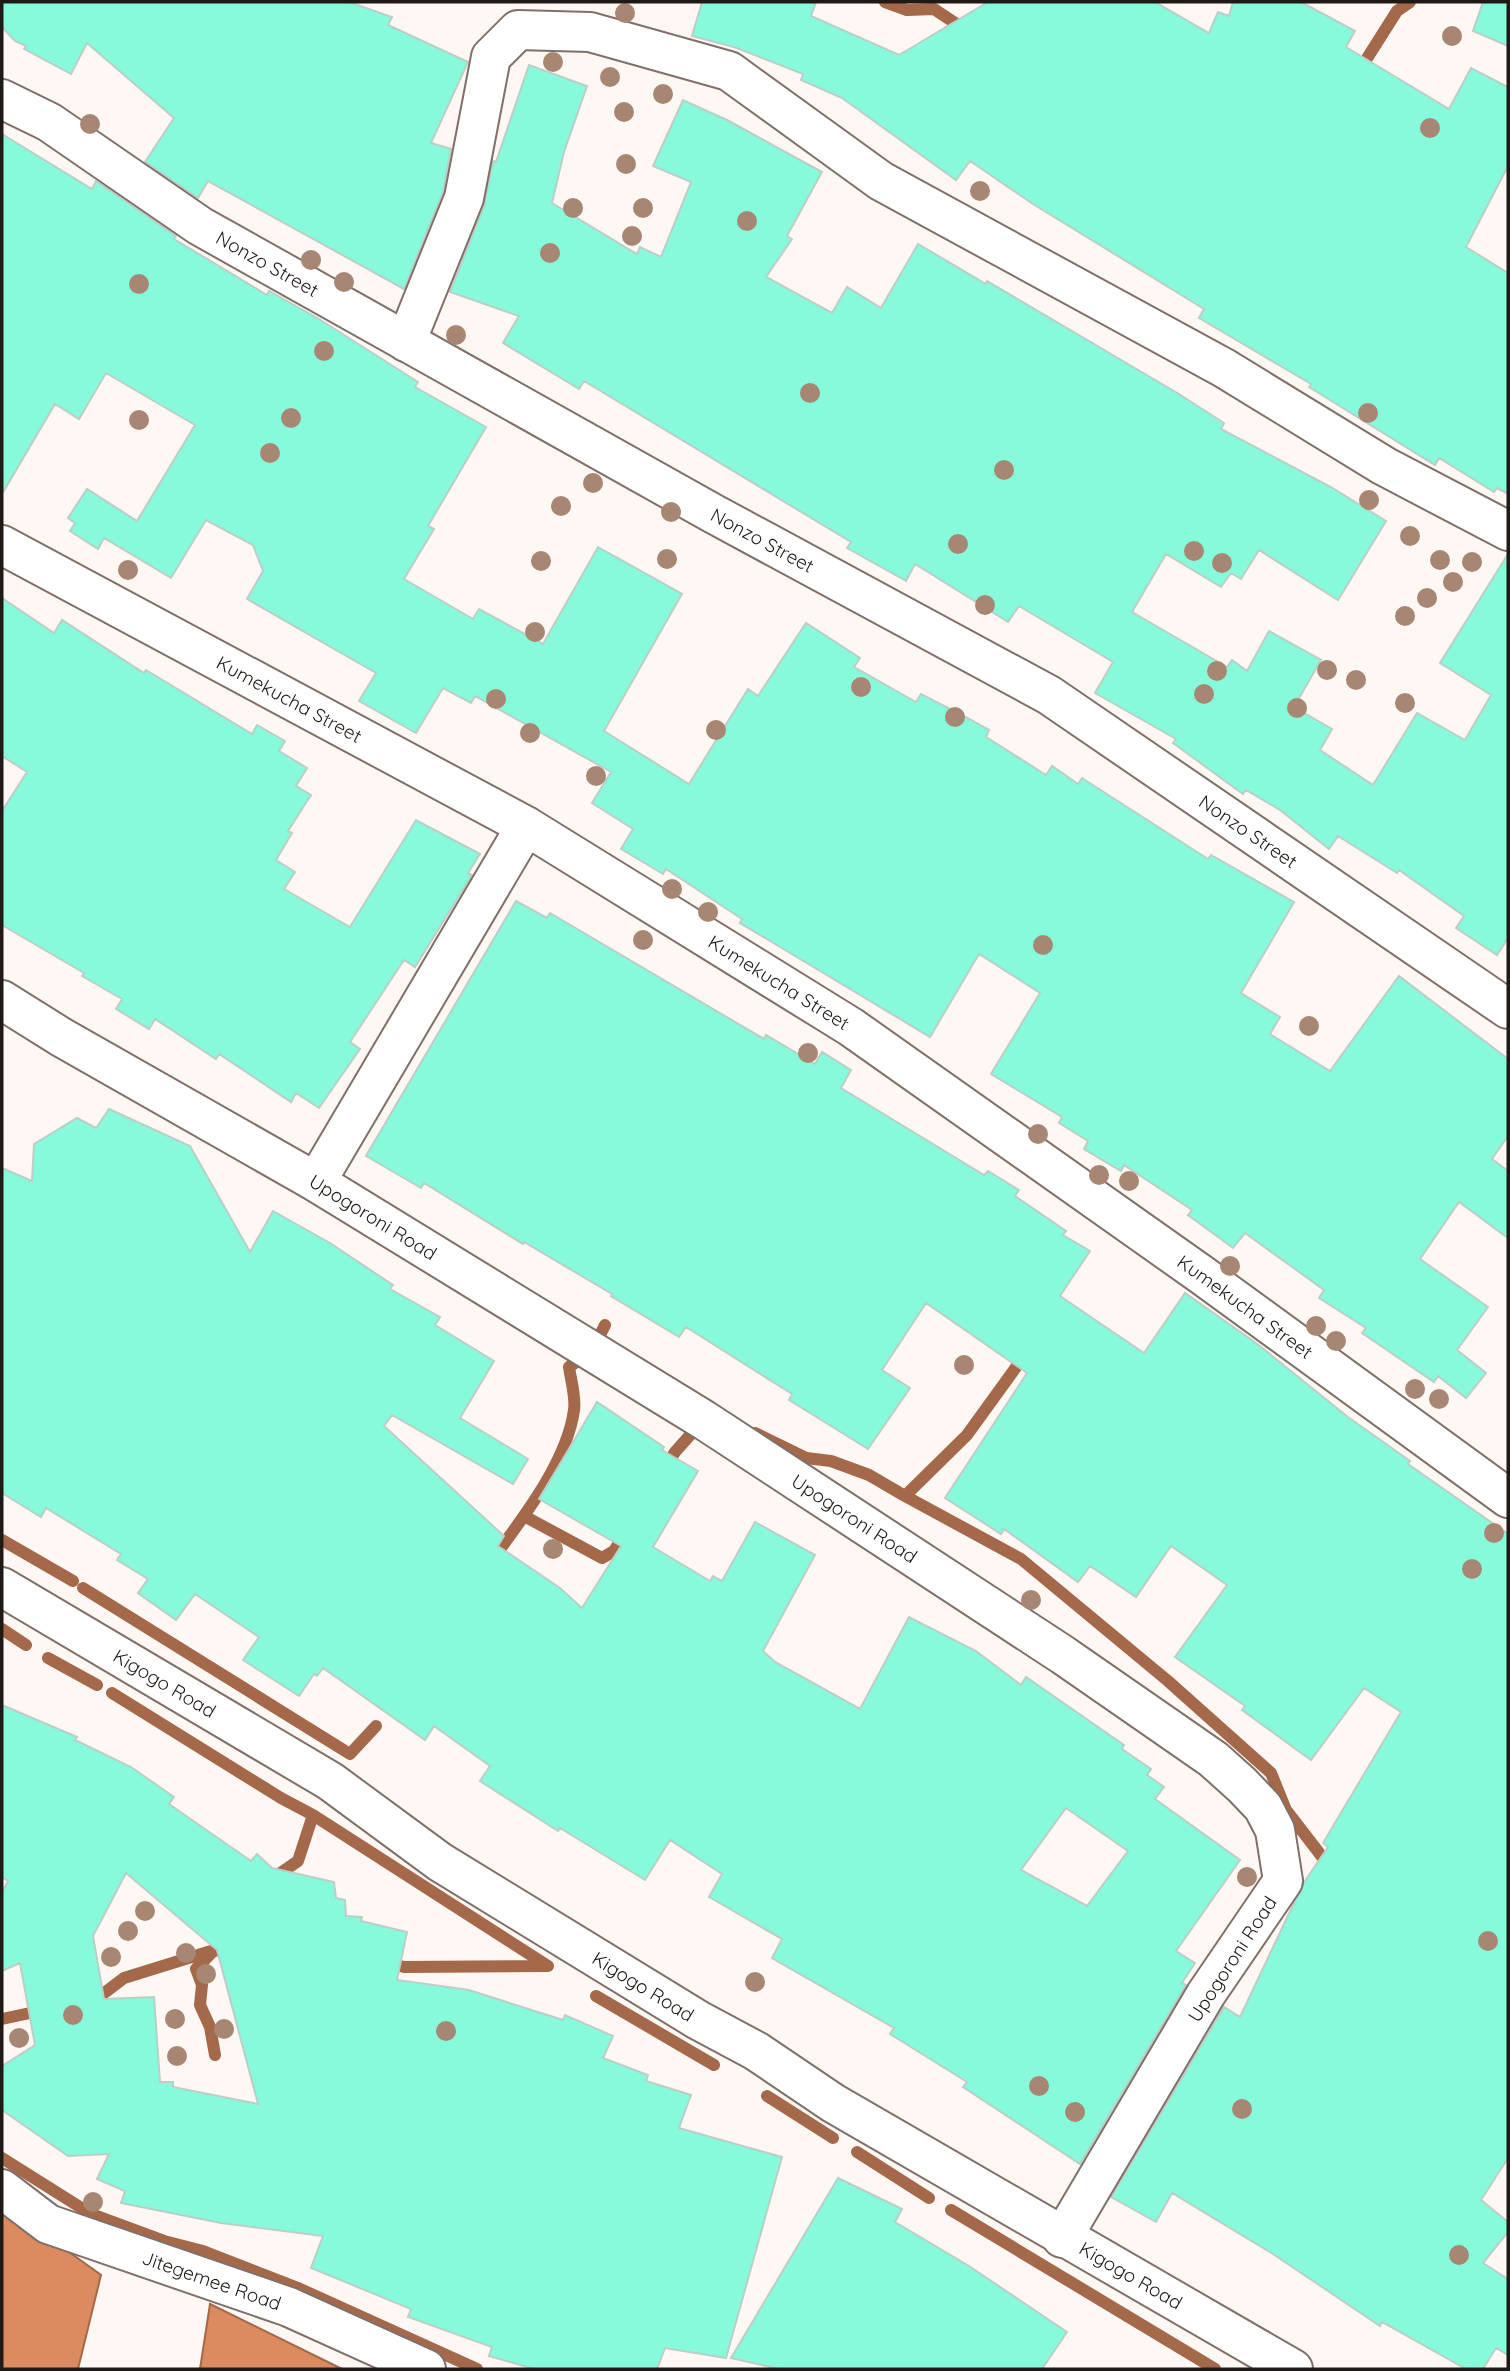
<svg xmlns="http://www.w3.org/2000/svg" width="1510" height="2371" font-family="Quicksand,sans-serif">
<style>
.water{fill:#dc8b61;stroke:#a4694b;stroke-width:2}
.lines{fill:none;stroke-linecap:round;stroke-linejoin:round}
.stream{stroke:#a4694b;stroke-width:12}
.building{fill:#87fadb;stroke:#bbcec7;stroke-width:2;fill-rule:evenodd}
.street-casing{stroke:#7f7069;stroke-width:42}
.secondary-casing{stroke:#7f7069;stroke-width:42}
.street{stroke:#fff;stroke-width:38}
.secondary{stroke:#fff;stroke-width:38}
.tree{fill:#a78774}
.labels{text-anchor:middle;dominant-baseline:central;stroke-width:5;stroke-linejoin:round;paint-order:stroke}
.street-label{font-size:19px;fill:#201a17;stroke:#fff}
</style>
<rect width="100%" height="100%" fill="#fef7f4"/>
<path class="water" d="M2,2204l99,71 -23,94h-76z
M210,2304l132,65h-142z"/>
<g class="lines">
<path class="stream" d="M885,2l22,8 27,-1 33,22
M1359,71l38,-60 13,-9
M755,1433l51,25 25,3 38,14 36,21 62,-61 60,-83
M664,1469l11,-17 25,-28
M905,1496l116,63 147,122 103,92 15,37 44,57
M524,1516l78,42 12,-7 13,-21
M2,1540l71,41
M492,1560c30,-41 75,-98 82,-150 2,-13 -3,-29 -5,-43l23,-16 13,-26
M83,1588l267,166 26,-28
M2,1629l24,16
M48,1658l49,27
M112,1693l169,105 32,17 235,151
M272,1879l26,-18 15,-46
M385,1962l19,5 144,-1
M596,1996l118,69
M89,1999l10,-2 25,-19 87,-27
M2,2019l42,-9
M215,2055l-5,-28 -10,-22 2,-20 -6,-16 18,-19 19,2
M767,2096l66,42
M857,2152l72,46
M2,2158l89,56 73,27 39,10 95,37 179,81
M951,2210l264,159"/>
</g>
<path class="building" d="M2,2h347l43,15 -4,8 80,37 -37,81 20,6 -8,43 -39,97 -196,-108 -10,17 -53,-36 29,-44 -87,-75 -16,31 -47,-25 2,-3 -11,-5 -13,-14z
M702,2h114l-5,14 88,39 89,-53h167l54,31 9,-21 11,4 4,-14h68l54,29 -9,16 103,62 22,-41 37,19v79l-42,81 42,26v221l-11,-6 -3,4 -55,-34 -4,7 -126,-78 2,-3 -112,-66 5,-9 -171,-105 -63,-43 -14,19 -114,-82 -41,-18 2,-6 -69,-27 -42,-11z
M1483,2h25v44l-35,-15z
M529,65l58,21 -23,66 -12,51 85,51 3,-7 21,10 30,-75 -38,-16 30,-66 44,20 95,52 -35,64 5,3 -26,38 66,36 15,-26 34,21 37,-64 68,40 1,-3 192,113 45,29 -3,6 110,58 55,34 -48,79 -79,-50 -18,29 -10,-6 -10,14 -55,-33 -34,58 95,55 5,-7 15,11 22,-40 52,29 -27,47 38,22 -12,21 53,35 44,-72 48,27 26,-45 -51,-32 68,-109v384l-11,17 -41,-27 8,-12 -65,-46 -2,3 -59,-37 -9,13 -49,-39 -34,-20 -3,4 -70,-51 3,-4 -81,-46 18,-31 -94,-56 -11,16 -93,-58 -9,17 -59,-33 4,-6 -267,-161 -5,8 -76,-46 16,-27 -69,-24 34,-86 9,-45 3,1z
M2,134l90,55 4,-8 80,55 -2,3 93,56 2,-4 50,28 99,63 -3,5 71,40 -58,99 6,3 -30,50 69,40 6,-10 64,35 55,-97 84,47 -78,137 85,53 59,-95 10,7 48,-73 54,35 -6,9 62,35 5,-8 41,21 27,15 -3,7 60,38 6,-9 26,18 4,-6 126,81 3,-4 83,47 -53,91 39,24 -10,17 60,37 69,-95 109,83v77l-16,23 16,12v67l-49,-36 -39,57 68,48 -31,43 29,23 -20,25 -28,-22 -4,6 -72,-49 4,-5 -47,-30 5,-8 -79,-57 -12,15 -45,-33 4,-5 -68,-45 -3,6 -37,-22 4,-8 -29,-18 3,-6 -71,-43 49,-81 -61,-39 -49,83 -190,-114 2,-4 -76,-50 -3,5 -42,-25 12,-20 -41,-26 19,-31 -136,-76 -4,7 -28,-15 -27,45 -57,-32 17,-28 -129,-74 16,-28 -10,-26 -47,-25 -35,58 -67,-40 -6,11 -28,-18 5,-8 -7,-5 19,-29 50,32 58,-96 -89,-52 -27,46 -24,-15 -53,90z
M2,598l52,35 8,-13 82,53 2,-3 106,64 5,-9 28,16 -6,10 28,17 -11,18 15,9 -23,36 4,2 -16,27 19,12 -11,17 66,38 66,-107 64,34 -12,19 4,2 -57,92 -11,-7 -54,82 10,7 -41,59 -23,-15 -5,9 -72,-48 -3,5 -61,-40 -6,10 -33,-20 6,-10 -40,-23 2,-3 -82,-48v-114l25,-39 -25,-16z
M516,901l31,17 3,-5 214,126 2,-4 49,29 7,-12 29,18 -10,18 143,87 4,-4 31,19 -4,6 51,35 -3,4 27,16 -30,45 84,57 41,-60 71,50 92,74 62,44 -2,3 100,70v624l-27,42 27,22v10l-25,31 25,16v76l-12,-7 -13,21h-17l-84,-47 -2,4 -107,-72 -101,-61 -16,29 -45,-25 113,-190 16,10 63,-133 25,-37 -5,-4 78,-131 -37,-24 -53,72 -69,-50 3,-4 -70,-49 52,-72 -56,-39 -35,51 -46,-31 -12,16 -74,-53 -3,5 -56,-36 82,-125 -101,-70 -44,67 28,18 -42,61 -79,-49 3,-6 -106,-67 -7,10 -68,-41 1,-2 -88,-52 -1,2 -99,-61 -3,5 -55,-32z
M109,1109l81,37 60,106 23,-41 57,32 63,42 -3,4 50,28 -5,8 59,36 -34,57 68,41 -15,25 -121,-69 -8,11 120,110 -6,10 62,42 22,20 39,-62 -82,-47 58,-97 67,45 -2,3 36,21 -45,76 57,34 3,-5 9,5 33,-59 60,33 -52,96 12,11 85,47 49,-92 67,34 45,34 5,-8 98,68 -2,4 29,20 -4,6 17,12 -9,12 85,61 -64,91 19,12 -13,20 4,2 -106,179 -117,-77 4,-5 -77,-48 4,-6 -122,-70 10,-19 -73,-42 13,-23 -52,-34 -25,40 -85,-52 -2,3 -78,-50 10,-15 -56,-40 -9,14 -102,-72 -6,8 -3,-2 -15,22 -56,-36 16,-23 -64,-43 -19,26 -38,-27 10,-14 -31,-19 4,-6 -75,-46 -5,9 -39,-24v-325l30,13 2,-37 43,-26 19,10zM1066,1808l62,43 -41,55 -66,-36z
M2,1705l75,32 -2,3 56,27 43,30 -5,7 82,57 6,-7 15,14 62,14 2,16 9,2 1,16 16,1 -1,4 46,11 -10,48 72,10 94,30 2,-5 48,21 -10,22 45,17 -2,6 45,14 -12,33 103,29 -56,201 -61,-10 -8,21h-123l-45,-13 3,-9 -84,-30 3,-8 -100,-41 12,-32 -102,-13 -100,-20 4,-12 -28,-12 12,-25 -41,2 -66,-46v-44l33,-21 -15,-82 -18,8v-78l6,-12 -6,-4zM126,1873l91,77 41,154 -85,-17v-5h-13l-6,-85 -50,2 -11,-63z
M838,2178l64,31 -7,13 74,44 98,66 -25,37h-263l-48,-11z"/>
<g class="lines">
<g class="street-casing">
<g id="street">
<path id="s1" d="M2,99l47,23 151,104 514,288 335,181 459,314"/>
<path d="M406,342l58,-144 27,-141 27,-27 72,2 139,39 152,110 343,187 160,98 124,65"/>
<path id="s2" d="M2,545l524,281 325,201 351,248 306,223"/>
<path id="s3" d="M2,1000l59,37 255,145 388,238 359,235 150,104 29,26 21,22 12,23 8,51 -77,113 -144,244"/>
<path d="M316,1182l210,-356"/>
<path id="s4" d="M2,2189l46,35 241,83 137,62"/>
</g>
</g>
<g class="secondary-casing">
<g id="secondary">
<path id="s5" d="M2,1587l328,194 110,81 258,158 58,31 77,52 460,266"/>
</g>
</g>
<use href="#street" class="street"/>
<use href="#secondary" class="secondary"/>
</g>
<g class="tree">
<circle cx="625" cy="13" r="10"/>
<circle cx="1452" cy="36" r="10"/>
<circle cx="553" cy="62" r="10"/>
<circle cx="610" cy="77" r="10"/>
<circle cx="663" cy="94" r="10"/>
<circle cx="624" cy="112" r="10"/>
<circle cx="90" cy="124" r="10"/>
<circle cx="1430" cy="128" r="10"/>
<circle cx="626" cy="164" r="10"/>
<circle cx="980" cy="191" r="10"/>
<circle cx="573" cy="208" r="10"/>
<circle cx="643" cy="208" r="10"/>
<circle cx="747" cy="221" r="10"/>
<circle cx="632" cy="236" r="10"/>
<circle cx="550" cy="253" r="10"/>
<circle cx="311" cy="260" r="10"/>
<circle cx="344" cy="282" r="10"/>
<circle cx="139" cy="284" r="10"/>
<circle cx="456" cy="335" r="10"/>
<circle cx="324" cy="351" r="10"/>
<circle cx="810" cy="393" r="10"/>
<circle cx="1368" cy="413" r="10"/>
<circle cx="291" cy="418" r="10"/>
<circle cx="139" cy="420" r="10"/>
<circle cx="270" cy="453" r="10"/>
<circle cx="1004" cy="470" r="10"/>
<circle cx="593" cy="483" r="10"/>
<circle cx="1369" cy="500" r="10"/>
<circle cx="561" cy="506" r="10"/>
<circle cx="671" cy="512" r="10"/>
<circle cx="1410" cy="536" r="10"/>
<circle cx="958" cy="544" r="10"/>
<circle cx="1194" cy="551" r="10"/>
<circle cx="667" cy="559" r="10"/>
<circle cx="1440" cy="560" r="10"/>
<circle cx="541" cy="561" r="10"/>
<circle cx="1472" cy="562" r="10"/>
<circle cx="1222" cy="563" r="10"/>
<circle cx="128" cy="570" r="10"/>
<circle cx="1453" cy="582" r="10"/>
<circle cx="1427" cy="598" r="10"/>
<circle cx="985" cy="605" r="10"/>
<circle cx="1405" cy="616" r="10"/>
<circle cx="535" cy="632" r="10"/>
<circle cx="1327" cy="670" r="10"/>
<circle cx="1217" cy="671" r="10"/>
<circle cx="1356" cy="680" r="10"/>
<circle cx="861" cy="687" r="10"/>
<circle cx="1204" cy="694" r="10"/>
<circle cx="496" cy="699" r="10"/>
<circle cx="1405" cy="703" r="10"/>
<circle cx="1297" cy="708" r="10"/>
<circle cx="955" cy="717" r="10"/>
<circle cx="716" cy="730" r="10"/>
<circle cx="530" cy="733" r="10"/>
<circle cx="596" cy="776" r="10"/>
<circle cx="672" cy="889" r="10"/>
<circle cx="708" cy="912" r="10"/>
<circle cx="643" cy="940" r="10"/>
<circle cx="1043" cy="945" r="10"/>
<circle cx="1309" cy="1026" r="10"/>
<circle cx="808" cy="1053" r="10"/>
<circle cx="1038" cy="1134" r="10"/>
<circle cx="1099" cy="1175" r="10"/>
<circle cx="1129" cy="1181" r="10"/>
<circle cx="1230" cy="1266" r="10"/>
<circle cx="1316" cy="1326" r="10"/>
<circle cx="1336" cy="1341" r="10"/>
<circle cx="964" cy="1365" r="10"/>
<circle cx="1415" cy="1389" r="10"/>
<circle cx="1439" cy="1399" r="10"/>
<circle cx="1494" cy="1533" r="10"/>
<circle cx="553" cy="1549" r="10"/>
<circle cx="1472" cy="1569" r="10"/>
<circle cx="1031" cy="1600" r="10"/>
<circle cx="1247" cy="1877" r="10"/>
<circle cx="145" cy="1911" r="10"/>
<circle cx="128" cy="1931" r="10"/>
<circle cx="1488" cy="1941" r="10"/>
<circle cx="186" cy="1953" r="10"/>
<circle cx="111" cy="1957" r="10"/>
<circle cx="206" cy="1974" r="10"/>
<circle cx="755" cy="1982" r="10"/>
<circle cx="73" cy="2015" r="10"/>
<circle cx="175" cy="2019" r="10"/>
<circle cx="224" cy="2029" r="10"/>
<circle cx="446" cy="2031" r="10"/>
<circle cx="19" cy="2038" r="10"/>
<circle cx="177" cy="2056" r="10"/>
<circle cx="1039" cy="2086" r="10"/>
<circle cx="1242" cy="2109" r="10"/>
<circle cx="1075" cy="2112" r="10"/>
<circle cx="93" cy="2202" r="10"/>
<circle cx="1459" cy="2255" r="10"/>
</g>
<g class="labels">
<g class="street-label">
<text stroke="none"><textPath href="#s1" startOffset="313">Nonzo Street</textPath></text>
<text stroke="none"><textPath href="#s1" startOffset="880">Nonzo Street</textPath></text>
<text stroke="none"><textPath href="#s2" startOffset="326">Kumekucha Street</textPath></text>
<text stroke="none"><textPath href="#s1" startOffset="1447">Nonzo Street</textPath></text>
<text stroke="none"><textPath href="#s2" startOffset="892">Kumekucha Street</textPath></text>
<text stroke="none"><textPath href="#s3" startOffset="430">Upogoroni Road</textPath></text>
<text stroke="none"><textPath href="#s2" startOffset="1460">Kumekucha Street</textPath></text>
<text stroke="none"><textPath href="#s3" startOffset="998">Upogoroni Road</textPath></text>
<text stroke="none"><textPath href="#s5" startOffset="189">Kigogo Road</textPath></text>
<text transform="translate(1232 1959) rotate(-57)">Upogoroni Road</text>
<text stroke="none"><textPath href="#s5" startOffset="756">Kigogo Road</textPath></text>
<text stroke="none"><textPath href="#s5" startOffset="1323">Kigogo Road</textPath></text>
<text stroke="none"><textPath href="#s4" startOffset="231">Jitegemee Road</textPath></text>
</g>
</g>
<rect width="1510" height="2371" fill="none" stroke="#201a17" stroke-width="7"/>
</svg>
